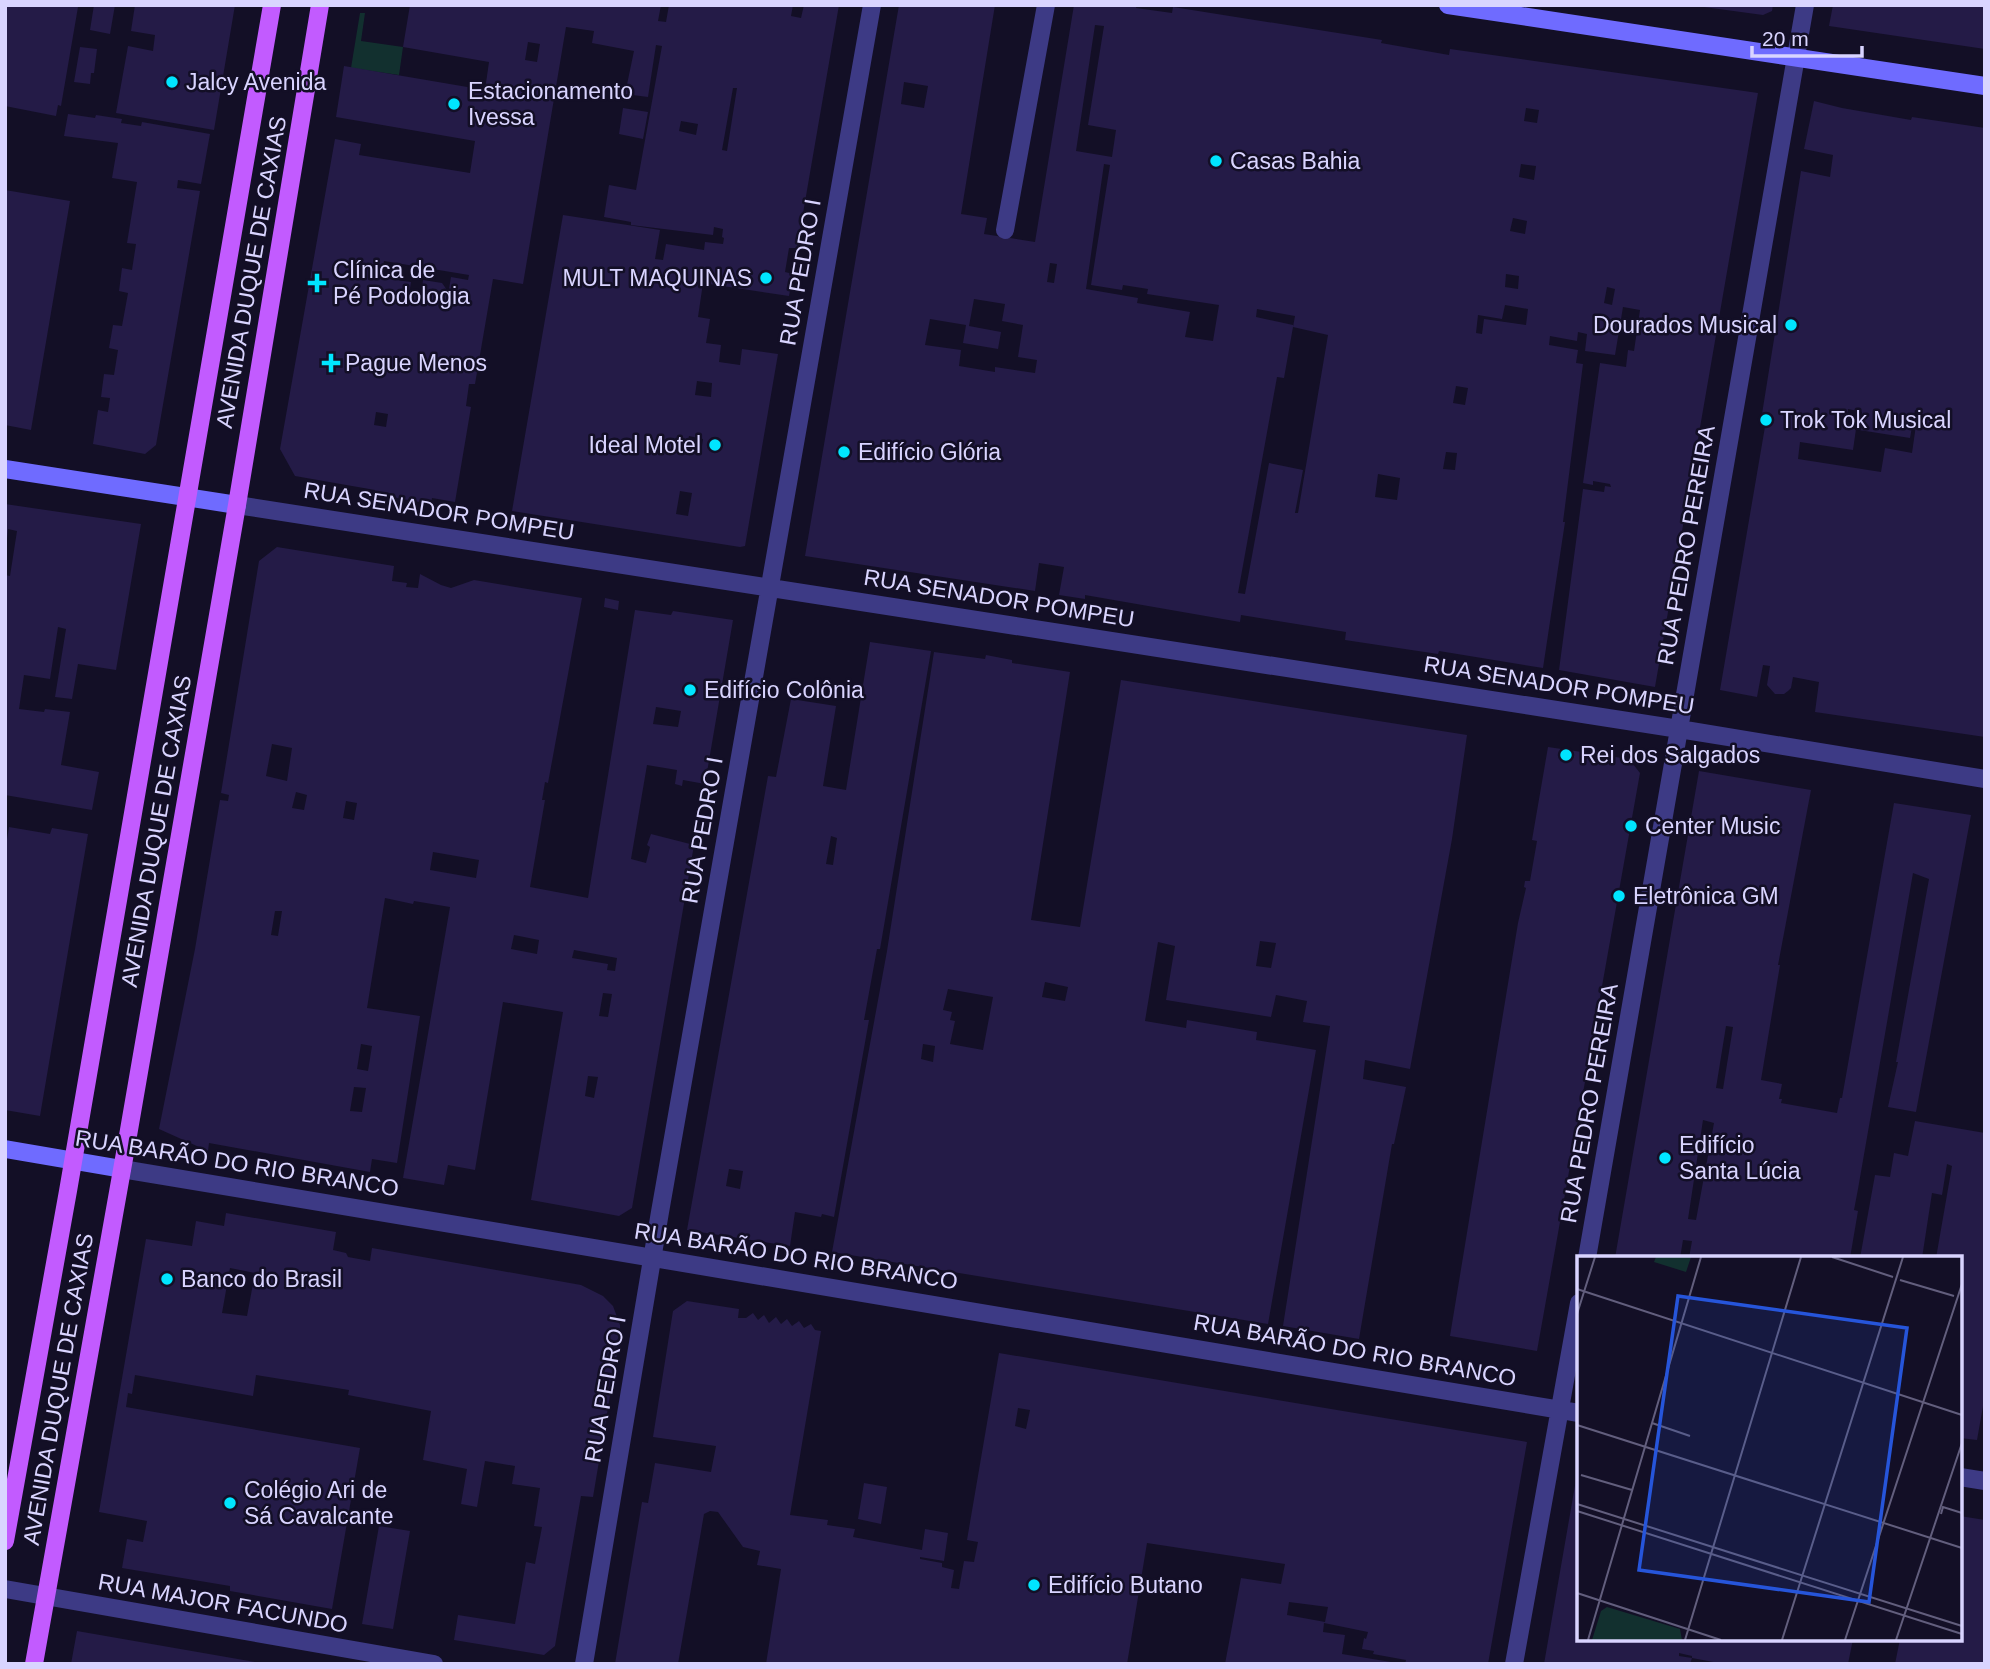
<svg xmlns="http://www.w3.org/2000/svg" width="1990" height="1669" font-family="Helvetica,sans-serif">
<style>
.green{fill:#12302f}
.building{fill:#241b47;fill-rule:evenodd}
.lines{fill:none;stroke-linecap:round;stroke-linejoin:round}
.lane{stroke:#3d3a85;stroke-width:18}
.street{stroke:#3d3a85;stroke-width:18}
.secondary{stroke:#6f6bff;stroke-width:18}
.primary{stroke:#c25bff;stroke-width:18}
.poi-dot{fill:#00e5ff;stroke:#130f26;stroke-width:2.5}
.labels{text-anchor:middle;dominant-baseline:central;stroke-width:5;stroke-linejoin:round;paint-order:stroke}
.poi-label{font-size:23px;fill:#d9d4ff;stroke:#130f26;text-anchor:start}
.street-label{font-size:23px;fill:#d9d4ff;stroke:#130f26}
.inset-road{fill:none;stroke:#625e7d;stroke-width:2}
.view{fill:#2655da;fill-opacity:0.15;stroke:#2655da;stroke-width:3.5}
.inset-edge{fill:none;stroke:#d9d4ff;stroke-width:3.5}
</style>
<rect width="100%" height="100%" fill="#130f26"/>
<path class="green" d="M360,13h5l-4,28 42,6 -4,28 -48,-7z"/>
<path class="building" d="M5,5h62l11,2 -17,99 -3,-1 -2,11 -51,-10z
M94,5h21l-5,29 -20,-4z
M135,5h100l-21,125 -98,-17 12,-67 25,5 2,-16 -24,-4z
M410,5h251l-3,16 8,1 3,-17h124l-2,11 10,2 3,-13h35l-42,243h-8l-4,24 8,2 -4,22 -86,-13 -5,34 12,2 -4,24 15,2 -2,17 21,3 2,-16 36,5 -33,192 -5,1 -228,-36 51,-296 97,15 -5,29 8,1 3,-16 38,6 1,-8 18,2 1,-6 -2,-1 1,-8 -9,-2 -1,8 -82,-10v-3l-27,-5 5,-32 27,5 26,-144 -6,-1 -8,52 -23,-3 9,-43 -42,-8 2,-12 -28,-4 -43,257 -30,-5 -18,105h-6l-3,22 5,1 -16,95 -23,-4 -1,6 -57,-10 1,-4 -80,-14 -15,-27 55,-310 26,5 -2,11 111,18 5,-32 -139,-24 8,-51 141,24 4,-28 -86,-15zM528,42l12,2 -3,18 -12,-2zM733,88h4l-10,63 -5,-1zM681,121l17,3 -2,11 -17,-4zM384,261l85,14 -1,5 -17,-3 -2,12 -2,1 -5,-7 -19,-3 -2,16 -12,-2 2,-12 -30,-4zM697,381l15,2 -1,14 -16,-2zM376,412l12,2 -2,13 -12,-2zM689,436l14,3 -2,14 -14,-3zM680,491l12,2 -4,23 -12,-2z
M899,5h96l-34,209 26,4 -3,16 51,8 39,-237h63l-1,3 36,5 1,-6 209,33 -1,3 68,12 1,-6 308,44 -103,594 -96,-17 24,-181 21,3 1,-6 6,1 -1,-3 -17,-3v4l-10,-2 17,-120 26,4 2,-17 6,1 6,-41 -17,-3 -8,48 -30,-4 2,-17 -9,-2 -1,9 -27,-5 -1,9 29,5 -2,13 7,1 -20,158h2l-22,146 -104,-17 -1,3 -93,-14 1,-8 -105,-17 -1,7 -155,-27v4l-26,-4 5,-28 -25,-4 -4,28 -230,-35zM1095,25l9,1 -16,99 28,5 -4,27 -36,-6zM904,82l24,4 -4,22 -23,-4zM1526,108l13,2 -2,13 -13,-2zM1104,164l6,1 -19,120 31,5 1,-5 25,4 -1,5 72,11 -6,36 -28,-4 5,-25 -53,-9 1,-5 -52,-9zM1521,164l15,2 -2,14 -15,-3zM1513,218l14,3 -2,13 -15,-3zM1050,263l7,1 -3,19 -7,-1zM1506,274l13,2 -1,13 -13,-2zM1607,287l8,2 -3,16 -8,-2zM974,299l31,5 -3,17 21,4 -5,32 19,3 -2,13 -40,-6v5l-36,-6 2,-16 -36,-5 5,-26 36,6 -3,18 35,6 3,-17 -32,-6zM1505,305l23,4 -2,16 -42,-6 -2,15 -6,-1 2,-18 24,4zM1257,309l38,7 -2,11v-2l-37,-8zM1293,327l35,8 -30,178h-3l8,-43 -34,-7 -24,131 -7,-1 39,-216 7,1zM1456,386l12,2 -3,17 -12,-2zM1446,452l11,1 -2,17 -12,-1zM1378,474l22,4 -3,22 -22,-3z
M1704,5h69l-1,6 -9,4 -59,-8z
M1833,5h152v44l-156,-23z
M80,47l17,2 -3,24h-3l-1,11 -16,-2z
M1814,101l28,7 69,12 1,-3 73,11v609l-170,-25 4,-30 -26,-5 -2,11 -3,3 -4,3h-9l-8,-9 3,-19 -7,-1 -6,32 -37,-7 47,-275 -5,-1 39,-243 29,6 3,-22 -29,-6zM1848,409l14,3 -3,18 51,8 5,-28 3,1 -6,42 -27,-5 -4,24 -83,-13 2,-17 53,8 3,-21 -11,-2z
M623,108l25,4 -5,27 -24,-5z
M68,114l27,4 1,-3 26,4 -1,4 20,3 1,-4 68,12 -9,50 -23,-4 -1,8 23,3 -44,254 -11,9 -52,-10 5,-34 10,2 2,-14 -9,-1 3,-23 10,1 4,-25 -9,-2 4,-23 9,1 6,-33 -9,-2 3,-23 10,2 4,-26 -9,-1 10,-61 -25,-4 6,-35 -54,-7z
M5,190l65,11 -39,229 -26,-5z
M5,504l136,20 -25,146 -38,-6 -6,35 -17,-2 11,-68 -8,-2 -8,52 -26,-4 -5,34 25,3 1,-3 25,3 -9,53 38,7 -7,38 -87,-15v-220l5,1 7,-45 -9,-2 -1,10h-2z
M277,547l117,19 -2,15 15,2 -1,4 12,1 2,-14 21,11 10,3 23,-8 108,18 -34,185 -3,-1 -3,18h3l-15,87 58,11 47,-288 36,5 2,-4 60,9 -28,164 -22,-4 -1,6 -7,-2 2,-14 -30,-5 -16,94 15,4 4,-16 -3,-2 4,-11 43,11 -62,363 -13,8 -88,-16 32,-188 -60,-10 -28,168 -27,-5 -4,20 -41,-7 47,-271 -36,-6 -1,3 -28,-6 -18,110 53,8 -23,147 -25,-4 -2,13 -161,-29 -1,8 -49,-22 36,-180 25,-149 8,1 1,-6 -8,-2 38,-232zM656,707l25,4 -3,16 -25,-3zM272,744l20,4 -5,33 -21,-5zM296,792l11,3 -3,15 -12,-2zM346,801l11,2 -3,17 -11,-2zM433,852l46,8 -3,18 -46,-8zM275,911h7l-4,25 -7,-1zM514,935l25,5 -2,14 -26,-5zM574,950l43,8 -2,13 -8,-1 1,-6 -36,-6zM603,993l9,1 -4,23 -9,-1zM361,1044l11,2 -4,25 -11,-2zM588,1076l10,1 -4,21 -9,-2zM354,1087l12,1 -4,24 -12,-1z
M605,598l14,3 -1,9 -14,-3z
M870,642l61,9 -51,298h-3l-13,71h5l-35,197 -12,-3 -1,3 -26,-5 -5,34 -103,-16 81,-454 8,1 15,-78 45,7 -13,80 23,4zM831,836l6,2 -4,27 -7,-1zM729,1169l14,2 -3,18 -14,-3z
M934,652l51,7 1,-4 26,5v3l58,9 -39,248 49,7 41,-247 346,55 -15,104 -42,230 -45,-9 -2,19 43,8 -12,57h-2l-33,195 -76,-13 47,-300 -27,-4 4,-21 -31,-6 -5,22 -105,-17 9,-54 -17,-4 -13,79 41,7 1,-8 70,12 -1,8 60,10 -48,274 -436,-72 55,-301zM1260,941l16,2 -5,25 -15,-2zM1045,982l23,5 -3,14 -23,-4zM948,989l45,8 -10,53 -33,-6 5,-23 -5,-1 2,-8 -9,-2zM923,1044l12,2 -2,16 -12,-3z
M1548,747l81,12 11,14 -103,578 -87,-15 68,-413 8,-35 -2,-1 1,-6h5l7,-40 -5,-1z
M1699,771l112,19 -33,175h2l-19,115 21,4 -3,15h3l-1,4 56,10 3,-15h2l52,-295 77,12 -55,297 -28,-5 10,-45h-2l33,-183 -16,-6 -55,316 -4,21 4,1 -8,47h-161l3,-17 -9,-1 -3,18h-65zM1726,1026l7,1 -10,62 -7,-1zM1703,1120l11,3 -18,97 -8,-1z
M9,827l41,7 2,-6 36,6 -48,282 -35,-6v-258z
M1915,1121l70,12v262l-8,45 -17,-2v-180h-24l16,-92 -5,-2 -5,31 -10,-2 -10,65h-62l15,-83 15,2 4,-24 14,3z
M226,1213l110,19 -3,18 13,3 2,4 22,4 2,-13 209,37 22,11 10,10 7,19v11l-27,161 -12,-1 -26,150 -11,9 -90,-15 4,-25 57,9 11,-62 9,2 7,-37 -8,-1 6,-38 -28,-4 3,-18 -30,-5 -8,46 -16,-3 6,-35 -44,-9 8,-49 -83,-16 1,-5 -93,-15 -3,21 -118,-21 -3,19 -4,-1 -2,14 234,41 -28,161 -102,-18v-5l-108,-18 5,-29 16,3 4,-21 -48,-9 47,-273 46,7 4,-25 28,5zM230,1268l25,5 -8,43 -25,-3z
M687,1301l52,8 -1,9h8l7,-5 5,7 6,-5 5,8 7,-6 5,7 6,-5 5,7 7,-5 5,7 7,-4 4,6 6,1 -31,184 38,5 -1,5 28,4 -2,8 69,13 3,-21 23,4 -4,28 -24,-4v2l22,4v4l12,3 -3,18 8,1 5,-28 10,1 4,-20 -11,-2 32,-187 528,89 -39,222h-83l1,-4 -33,-6 1,-3 -12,-2 2,-11 2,1 2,-7 -44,-9 -1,9 22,3 -3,19 49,8v2h-166l16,-86 40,6 4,-20 -138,-21 -20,121h-361l15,-95 -24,-4 3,-14 -17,-4 -25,-35 -8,-1 -6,3 -26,150h-63l27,-162 6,1 7,-40 56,9 5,-26 -63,-9 20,-126zM1018,1408l12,2 -4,19 -11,-3zM1289,1602l39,5 -3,15 -38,-7z
M1577,1474l2,1v164h274l-5,25h-124l-32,-6v-2l-13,-3v3l13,2 -2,6h-146z
M864,1483l23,4 -6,37 -23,-5z
M1960,1516l25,4v144h-90l5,-25h60z
M379,1526l31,5 -17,98 -31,-5z
M77,1631l178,31v2h-184z"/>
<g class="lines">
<path class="lane" d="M1005,230l41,-225"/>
<path class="street" d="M237,505l1442,224 306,50
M122,1169l1457,244
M1587,1258l218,-1253
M1960,1477l25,4
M5,1589l429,75
M584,1664l76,-452 212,-1207
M1514,1664l65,-361"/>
<path class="secondary" d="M1448,5l537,81
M5,469l232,36
M5,1149l117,20"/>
<path class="primary" d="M5,1541l63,-350 204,-1186
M34,1664l91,-511 112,-648 83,-500"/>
</g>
<g class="poi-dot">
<circle cx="172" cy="82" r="7"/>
<circle cx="454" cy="104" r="7"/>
<circle cx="1216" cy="161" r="7"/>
<circle cx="766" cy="278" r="7"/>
<path d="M313.5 272.5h7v7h7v7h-7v7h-7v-7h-7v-7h7z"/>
<circle cx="1791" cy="325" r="7"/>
<path d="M327.5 352.5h7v7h7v7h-7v7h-7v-7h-7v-7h7z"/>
<circle cx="1766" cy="420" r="7"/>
<circle cx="715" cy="445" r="7"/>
<circle cx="844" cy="452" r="7"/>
<circle cx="690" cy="690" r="7"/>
<circle cx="1566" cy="755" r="7"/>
<circle cx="1631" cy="826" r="7"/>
<circle cx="1619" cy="896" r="7"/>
<circle cx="1665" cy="1158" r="7"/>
<circle cx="167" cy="1279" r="7"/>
<circle cx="230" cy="1503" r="7"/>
<circle cx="1034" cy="1585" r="7"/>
</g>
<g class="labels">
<g class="poi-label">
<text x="186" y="82">Jalcy Avenida</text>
<text x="468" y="91">Estacionamento<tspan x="468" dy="26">Ivessa</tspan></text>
<text x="1230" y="161">Casas Bahia</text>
<text x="333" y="270">Clínica de<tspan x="333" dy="26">Pé Podologia</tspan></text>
<text x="752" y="278" text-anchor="end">MULT MAQUINAS</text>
<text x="1777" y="325" text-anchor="end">Dourados Musical</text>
<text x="345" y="363">Pague Menos</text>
<text x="1780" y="420">Trok Tok Musical</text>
<text x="701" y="445" text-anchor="end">Ideal Motel</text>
<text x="858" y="452">Edifício Glória</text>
<text x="704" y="690">Edifício Colônia</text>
<text x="1580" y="755">Rei dos Salgados</text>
<text x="1645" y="826">Center Music</text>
<text x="1633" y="896">Eletrônica GM</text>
<text x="1679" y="1145">Edifício<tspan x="1679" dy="26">Santa Lúcia</tspan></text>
<text x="181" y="1279">Banco do Brasil</text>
<text x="244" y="1490">Colégio Ari de<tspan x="244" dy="26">Sá Cavalcante</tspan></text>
<text x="1048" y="1585">Edifício Butano</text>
</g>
<g class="street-label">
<text transform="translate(251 272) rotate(-80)">AVENIDA DUQUE DE CAXIAS</text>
<text transform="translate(800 272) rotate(-80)">RUA PEDRO I</text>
<text transform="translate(439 511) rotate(9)">RUA SENADOR POMPEU</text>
<text transform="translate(1686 545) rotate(-80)">RUA PEDRO PEREIRA</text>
<text transform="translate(999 598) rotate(9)">RUA SENADOR POMPEU</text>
<text transform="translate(1559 685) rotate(9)">RUA SENADOR POMPEU</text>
<text transform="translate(702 830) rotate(-80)">RUA PEDRO I</text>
<text transform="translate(156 831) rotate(-80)">AVENIDA DUQUE DE CAXIAS</text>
<text transform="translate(1589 1103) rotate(-80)">RUA PEDRO PEREIRA</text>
<text transform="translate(237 1163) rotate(9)">RUA BARÃO DO RIO BRANCO</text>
<text transform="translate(796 1256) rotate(9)">RUA BARÃO DO RIO BRANCO</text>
<text transform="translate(1355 1350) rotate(10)">RUA BARÃO DO RIO BRANCO</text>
<text transform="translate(58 1389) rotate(-80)">AVENIDA DUQUE DE CAXIAS</text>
<text transform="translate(605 1389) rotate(-80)">RUA PEDRO I</text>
<text transform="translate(223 1603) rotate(10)">RUA MAJOR FACUNDO</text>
</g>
</g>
<g transform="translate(1577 1256)">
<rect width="385" height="385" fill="#130f26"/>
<path d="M79,1h35l-5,15 -32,-10zM30,351l73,22 2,11h-90l9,-29z" fill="#12302f"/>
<path class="inset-road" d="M255,1l61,20M323,24l54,16M0,33l385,126M0,58l18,-57M75,167l38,13M0,169l385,123M4,219l51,15M0,248l385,122M0,255l385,123M364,258l2,-7 19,6M0,337l144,47M11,384l113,-383M108,384l116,-383M205,384l121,-383M268,384l117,-356M319,384l66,-197"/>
<path class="view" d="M101,40l229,32 -38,274 -230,-32z"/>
<rect width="385" height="385" class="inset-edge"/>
</g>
<rect width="1990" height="1669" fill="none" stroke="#d9d4ff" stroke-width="14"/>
<path d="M1752 46v10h110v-10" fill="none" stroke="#d9d4ff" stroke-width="3.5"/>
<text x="1762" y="46" font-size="21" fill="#d9d4ff" stroke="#130f26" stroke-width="5" paint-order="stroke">20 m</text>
</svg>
